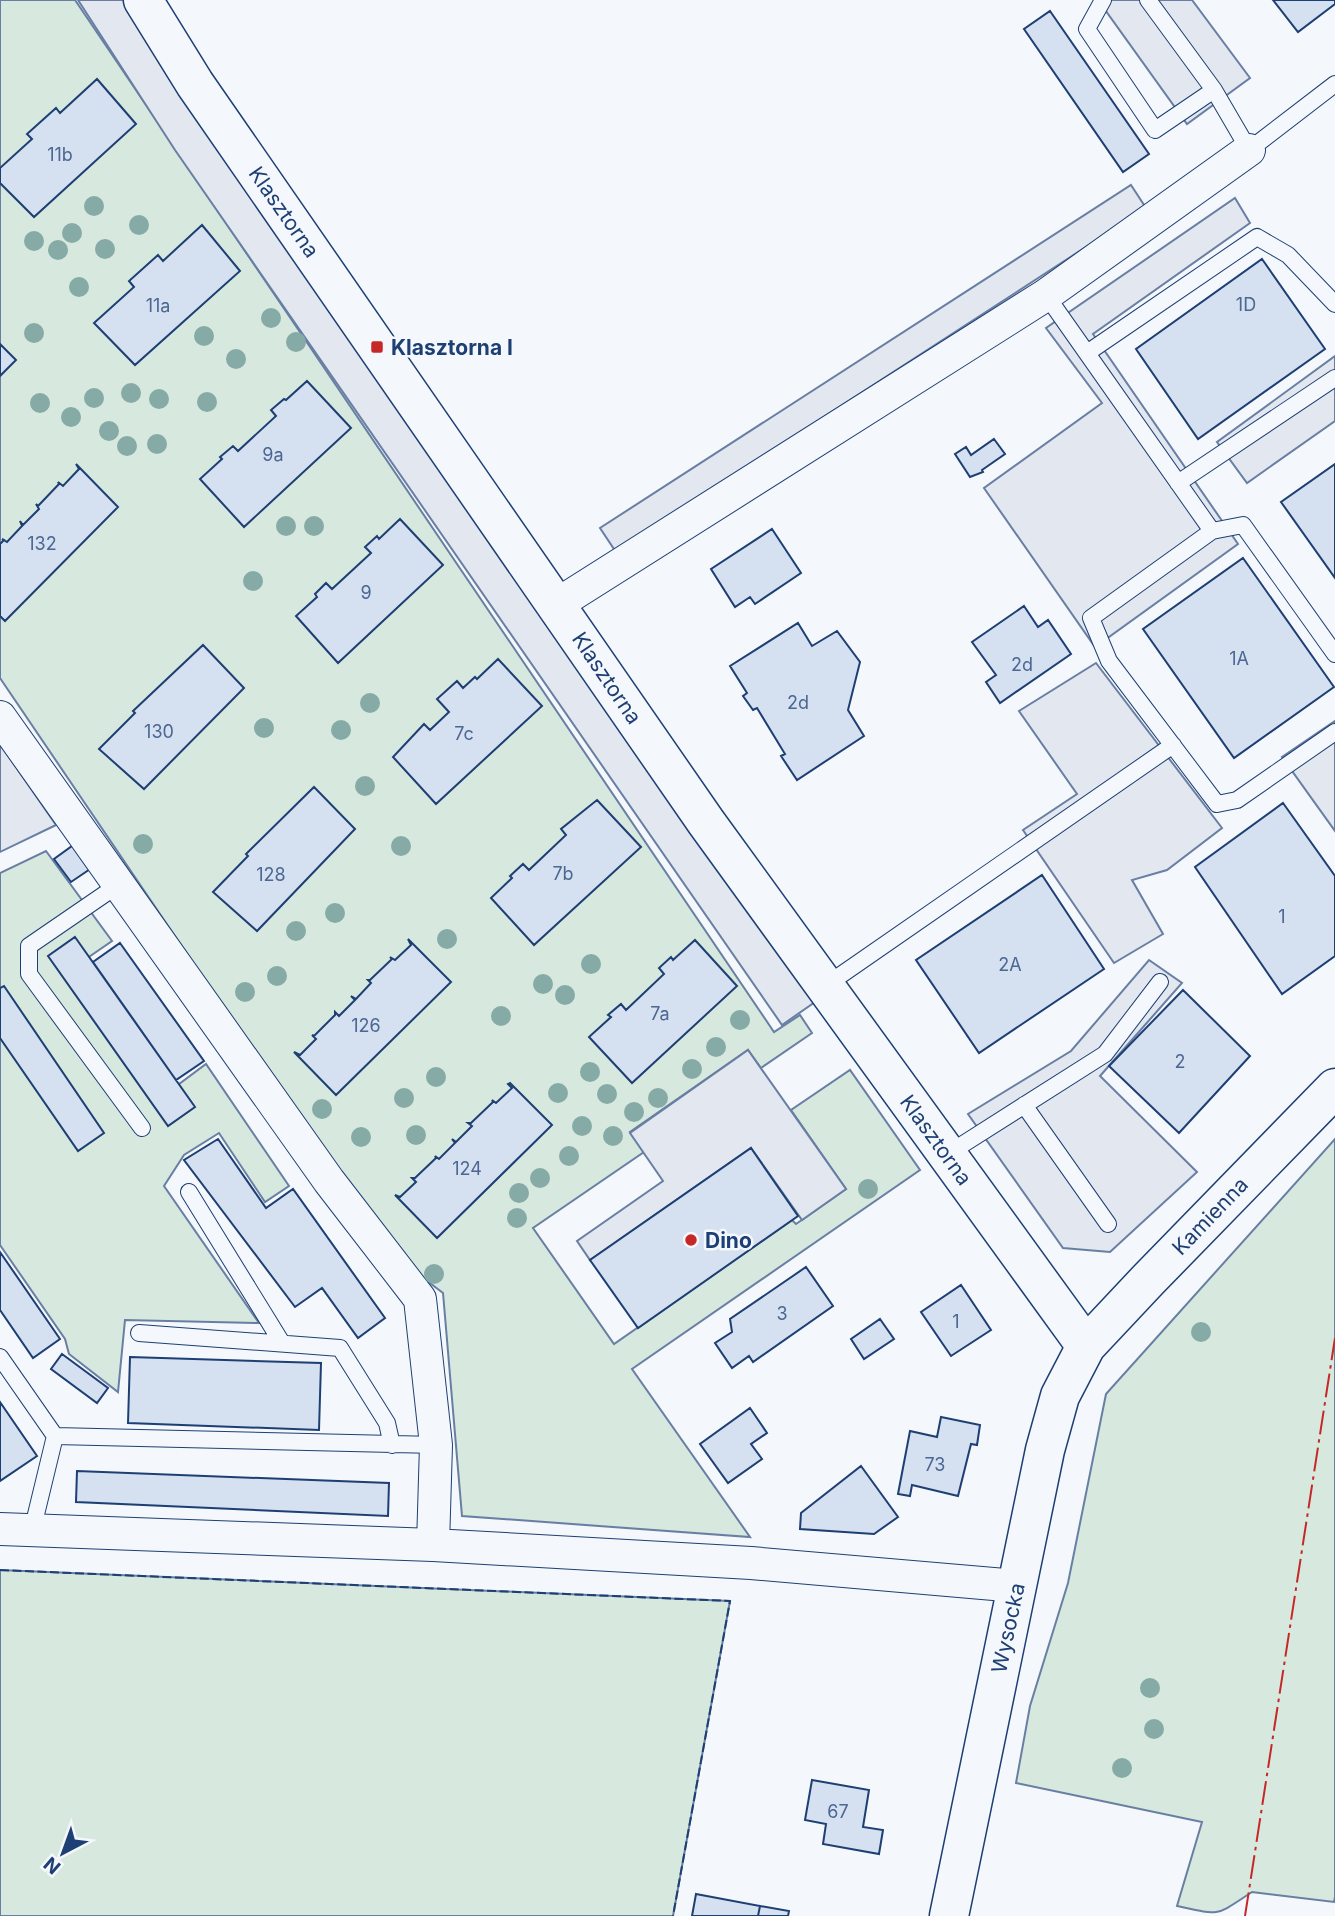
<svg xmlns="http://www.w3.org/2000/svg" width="1335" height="1916" font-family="Inter,sans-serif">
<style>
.green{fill:#d7e8df;stroke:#687fa3;stroke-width:2}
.parking{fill:#e3e8f0;stroke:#687fa3;stroke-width:2}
.building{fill:#d5e0f0;stroke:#1d3f73;stroke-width:2}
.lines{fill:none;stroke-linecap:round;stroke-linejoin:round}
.service-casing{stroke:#1d3f73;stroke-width:18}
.minor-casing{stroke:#1d3f73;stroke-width:34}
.tertiary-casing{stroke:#1d3f73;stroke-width:41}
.service{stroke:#f4f7fb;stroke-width:16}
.minor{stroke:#f4f7fb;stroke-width:32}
.tertiary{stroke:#f4f7fb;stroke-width:38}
.fence{stroke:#1d3f73;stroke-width:2;stroke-dasharray:9 3.5;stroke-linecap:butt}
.power{stroke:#c62828;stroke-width:2;stroke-dasharray:24 5 3.5 5;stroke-linecap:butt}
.tree{fill:#86aba6}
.poi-dot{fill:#c62828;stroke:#f4f7fb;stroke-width:2.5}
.labels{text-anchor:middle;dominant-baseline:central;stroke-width:5;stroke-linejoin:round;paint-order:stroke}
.number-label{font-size:18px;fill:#4b6792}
.street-label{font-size:21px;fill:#1d3f73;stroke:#f4f7fb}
.poi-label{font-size:21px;font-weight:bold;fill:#1d3f73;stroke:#f4f7fb;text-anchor:start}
</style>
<rect width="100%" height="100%" fill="#f4f7fb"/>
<path class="green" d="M0,0h75l699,1032 26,-17 12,18 -51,35 -13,-18 -118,82 14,20 -111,76 81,116 178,-124 4,4 50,-35 -55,-79 59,-40 70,100 -288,199 118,168 -288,-21 -19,-223 -54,-41 -389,-574z
M46,851l66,90 -26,18 89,128 31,-23 83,122 -24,16 -46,-69 -35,22 -20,31 95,137 -134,-3 -7,72 -49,-38 -4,-15 -65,-94v-372z
M1335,1139v758l-1,5 -82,-10c-37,24 -30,24 -75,14l25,-84 -186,-39 14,-77 38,-123 38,-189z
M0,1570l730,31 -57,315h-673z"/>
<path class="parking" d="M78,0h54l683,1002 -33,23 -607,-875z
M1098,0h94l58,78 -63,46z
M1131,185l15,23 -530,344 -16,-24z
M1235,198l15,25 -157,111 145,210 -143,103 -111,-159 118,-85 -56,-75z
M1335,356v65l-88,62 -30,-41z
M1096,663l126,165 -55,42 -35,10 31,54 -49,29 -91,-133 54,-36 -58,-83z
M1335,721v110l-53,-74z
M0,744l56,81 -56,27z
M1149,960l33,23 -82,93 97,96 -87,80 -47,-4 -95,-134 103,-63z
M748,1050l98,139 -44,31 -51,-72 -161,112 -13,-19 86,-60 -33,-48z"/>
<path class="building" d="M1273,0h62v4l-37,28z
M1050,11l99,143 -26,18 -99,-143z
M97,79l39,45 -102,93 -34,-34v-15l32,-29 -5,-5 29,-26 4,5z
M202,225l38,46 -105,94 -41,-42 40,-36 -5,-6 29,-26 5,6z
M1262,259l63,90 -127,90 -62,-90z
M0,344l16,16 -16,16z
M307,381l44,47 -107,99 -44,-48 22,-20 -2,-2 13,-11 5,5 38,-35 -5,-6 13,-11 2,1z
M994,439l11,15 -23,16 1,2 -13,5 -15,-23 11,-7 5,8z
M76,464l42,43 -113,114 -5,-5v-72l4,-4 -2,-1 5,3 15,-16 -2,-5 3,4 16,-16 -3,-5 2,2 21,-22 -1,-2 5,4 16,-17z
M1335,464v114l-54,-76z
M400,519l43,46 -105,98 -42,-47 21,-19 -2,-3 11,-11 6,6 39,-36 -6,-6 12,-11 2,3z
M772,529l29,44 -46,31 -5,-7 -15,10 -24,-38z
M1243,558l91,129 -100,71 -91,-129z
M1024,606l14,21 10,-7 23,34 -71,49 -14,-21 10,-7 -24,-33z
M798,623l14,23 25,-15 23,31 -12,48 16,26 -67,44 -16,-24 4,-2 -28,-46 -4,2 -10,-14 4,-3 -17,-27z
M203,645l41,43 -100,101 -45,-40 36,-36 -2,-2z
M498,659l44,47 -106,98 -43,-47 31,-33 6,6 19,-18 -12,-13 20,-18 6,7 12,-11 2,2z
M314,787l41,42 -98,102 -44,-39 35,-36 -2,-2z
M597,800l44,47 -107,98 -43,-47 21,-20 -2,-2 13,-12 6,6 37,-35 -5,-6z
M1283,803l52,73v80l-53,38 -87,-127z
M79,841l17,24 -25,17 -17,-23z
M1042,875l62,94 -125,84 -63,-93z
M75,937l120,170 -27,19 -120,-170z
M408,939l43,43 -115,113 -42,-43 6,3 16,-16 -4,-4 2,1 21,-21v-3l4,4 16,-16 -4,-4 5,3 15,-16 -3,-3h2l22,-21 -2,-2 5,3 16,-15z
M695,940l42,46 -105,97 -43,-46 22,-20 -3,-2 13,-11 5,6 38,-36 -5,-6 12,-11 2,3z
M120,943l84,118 -28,19 -83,-118z
M4,986l100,147 -26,18 -78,-113v-50z
M1183,990l67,66 -71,77 -70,-67z
M510,1083l42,42 -115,113 -42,-43 5,2 16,-15 -4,-4h3l21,-20 -1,-2 4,3 16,-16 -3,-4 4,3 16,-16 -4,-3h3l22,-21 -1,-2 4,3 16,-15 -4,-4z
M218,1139l48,69 27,-19 92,129 -27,20 -36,-50 -27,19 -111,-147z
M751,1148l47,68 -160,112 -48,-68z
M0,1252l60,87 -27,19 -33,-48z
M806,1267l27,39 -80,56 -4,-6 -17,12 -17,-25 17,-11 -2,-13z
M961,1285l30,45 -40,26 -30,-44z
M880,1319l14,20 -30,20 -13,-20z
M62,1354l46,34 -11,15 -46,-34z
M130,1357l191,6 -2,67 -191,-7z
M0,1402l37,54 -37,25z
M750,1408l17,25 -16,11 11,15 -34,24 -28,-39z
M941,1417l39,8 -3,20 -6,-1 -13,52 -46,-11 -2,11 -12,-2 12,-63 27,6z
M861,1466l37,51 -24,17 -74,-5 1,-16z
M77,1471l312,12 -1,33 -312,-14z
M812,1780l57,10 -6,37 20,3 -4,24 -56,-10 3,-20 -21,-4z
M696,1894l64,12 -2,10h-66z
M760,1906l29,5 -1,5h-30z"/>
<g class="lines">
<g class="service-casing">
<path id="service" d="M1103,0l-16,29 68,101 59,-40
M1148,0l66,90 35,60 86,-66
M1046,295l166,236
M1087,353l170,-116 31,18 47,49
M1178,483l157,-105
M1335,654l-92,-129 -31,6 -121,87 18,43 108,143 20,-4 98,-68
M118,885l-89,61v28l113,154
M825,986l348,-241
M1024,1105l84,119
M946,1155l159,-101 55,-72
M189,1192l93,151
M139,1333l201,15 47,75 5,22
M0,1357l55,79 -23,95
M55,1436l381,9"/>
</g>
<g class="minor-casing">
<path id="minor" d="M556,605l490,-310 203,-145
M0,717l329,464 91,118 16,146 -3,100
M0,1529l433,16 318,18 266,23"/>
</g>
<g class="tertiary-casing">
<path id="tertiary" d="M143,0l52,84 511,738 380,524
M949,1916l96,-466 15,-54 26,-50 62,-66 187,-192"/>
</g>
<use href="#service" class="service"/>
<use href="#minor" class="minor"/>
<use href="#tertiary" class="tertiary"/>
<path class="fence" d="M0,1570l730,31 -57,315"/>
<path class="power" d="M1245,1916l90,-578"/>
</g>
<g class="tree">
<circle cx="94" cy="206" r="10"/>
<circle cx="139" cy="225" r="10"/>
<circle cx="72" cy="233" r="10"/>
<circle cx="34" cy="241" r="10"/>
<circle cx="105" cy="249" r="10"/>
<circle cx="58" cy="250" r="10"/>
<circle cx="79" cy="287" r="10"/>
<circle cx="271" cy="318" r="10"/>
<circle cx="34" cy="333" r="10"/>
<circle cx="204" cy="336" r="10"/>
<circle cx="296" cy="342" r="10"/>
<circle cx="236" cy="359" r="10"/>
<circle cx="131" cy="393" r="10"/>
<circle cx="94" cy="398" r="10"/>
<circle cx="159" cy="399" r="10"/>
<circle cx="207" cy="402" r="10"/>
<circle cx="40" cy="403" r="10"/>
<circle cx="71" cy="417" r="10"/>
<circle cx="109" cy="431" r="10"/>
<circle cx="157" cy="444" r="10"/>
<circle cx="127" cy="446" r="10"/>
<circle cx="286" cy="526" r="10"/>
<circle cx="314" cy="526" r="10"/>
<circle cx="253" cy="581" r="10"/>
<circle cx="370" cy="703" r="10"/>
<circle cx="264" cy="728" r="10"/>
<circle cx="341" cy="730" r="10"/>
<circle cx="365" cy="786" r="10"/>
<circle cx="143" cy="844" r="10"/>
<circle cx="401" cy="846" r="10"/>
<circle cx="335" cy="913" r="10"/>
<circle cx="296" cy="931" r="10"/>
<circle cx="447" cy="939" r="10"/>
<circle cx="591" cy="964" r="10"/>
<circle cx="277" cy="976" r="10"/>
<circle cx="543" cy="984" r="10"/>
<circle cx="245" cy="992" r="10"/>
<circle cx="565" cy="995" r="10"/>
<circle cx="501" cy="1016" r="10"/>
<circle cx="740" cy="1020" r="10"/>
<circle cx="716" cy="1047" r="10"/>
<circle cx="692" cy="1069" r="10"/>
<circle cx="590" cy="1072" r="10"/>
<circle cx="436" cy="1077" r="10"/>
<circle cx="558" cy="1093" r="10"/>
<circle cx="607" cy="1094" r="10"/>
<circle cx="404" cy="1098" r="10"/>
<circle cx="658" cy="1098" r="10"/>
<circle cx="322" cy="1109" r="10"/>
<circle cx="634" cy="1112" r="10"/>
<circle cx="582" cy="1126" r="10"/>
<circle cx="416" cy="1135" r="10"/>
<circle cx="613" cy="1136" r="10"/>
<circle cx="361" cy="1137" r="10"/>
<circle cx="569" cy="1156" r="10"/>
<circle cx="540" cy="1178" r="10"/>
<circle cx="868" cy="1189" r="10"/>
<circle cx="519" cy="1193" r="10"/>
<circle cx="517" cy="1218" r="10"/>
<circle cx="434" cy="1274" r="10"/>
<circle cx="1201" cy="1332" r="10"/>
<circle cx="1150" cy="1688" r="10"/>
<circle cx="1154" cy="1729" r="10"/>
<circle cx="1122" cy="1768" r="10"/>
</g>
<g class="poi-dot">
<rect x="370" y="340" width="14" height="14" rx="3.5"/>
<circle cx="691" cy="1240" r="7"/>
</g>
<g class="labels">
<g class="number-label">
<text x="60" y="154">11b</text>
<text x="1246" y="304">1D</text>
<text x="158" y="305">11a</text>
<text x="273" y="454">9a</text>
<text x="42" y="543">132</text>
<text x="366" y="592">9</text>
<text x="1239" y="658">1A</text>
<text x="1022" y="664">2d</text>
<text x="798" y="702">2d</text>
<text x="159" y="731">130</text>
<text x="464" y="733">7c</text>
<text x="563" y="873">7b</text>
<text x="271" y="874">128</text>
<text x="1282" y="916">1</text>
<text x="1010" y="964">2A</text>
<text x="660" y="1013">7a</text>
<text x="366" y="1025">126</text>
<text x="1180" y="1061">2</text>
<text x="467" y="1168">124</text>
<text x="782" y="1313">3</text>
<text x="956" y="1321">1</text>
<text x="935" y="1464">73</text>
<text x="838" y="1811">67</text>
</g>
<g class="street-label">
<text transform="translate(284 212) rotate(55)">Klasztorna</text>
<text transform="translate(607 678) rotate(56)">Klasztorna</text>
<text transform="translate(936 1140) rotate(54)">Klasztorna</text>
<text transform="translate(1210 1216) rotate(-46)">Kamienna</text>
<text transform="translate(1008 1628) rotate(-78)">Wysocka</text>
</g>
<g class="poi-label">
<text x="391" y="347">Klasztorna I</text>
<text x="705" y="1240">Dino</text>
</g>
</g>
<g transform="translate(63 1853) rotate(221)" stroke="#f4f7fb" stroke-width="5" paint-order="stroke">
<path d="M0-5L12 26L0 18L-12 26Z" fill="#1d3f73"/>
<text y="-10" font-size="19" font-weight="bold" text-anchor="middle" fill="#1d3f73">N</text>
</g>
</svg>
